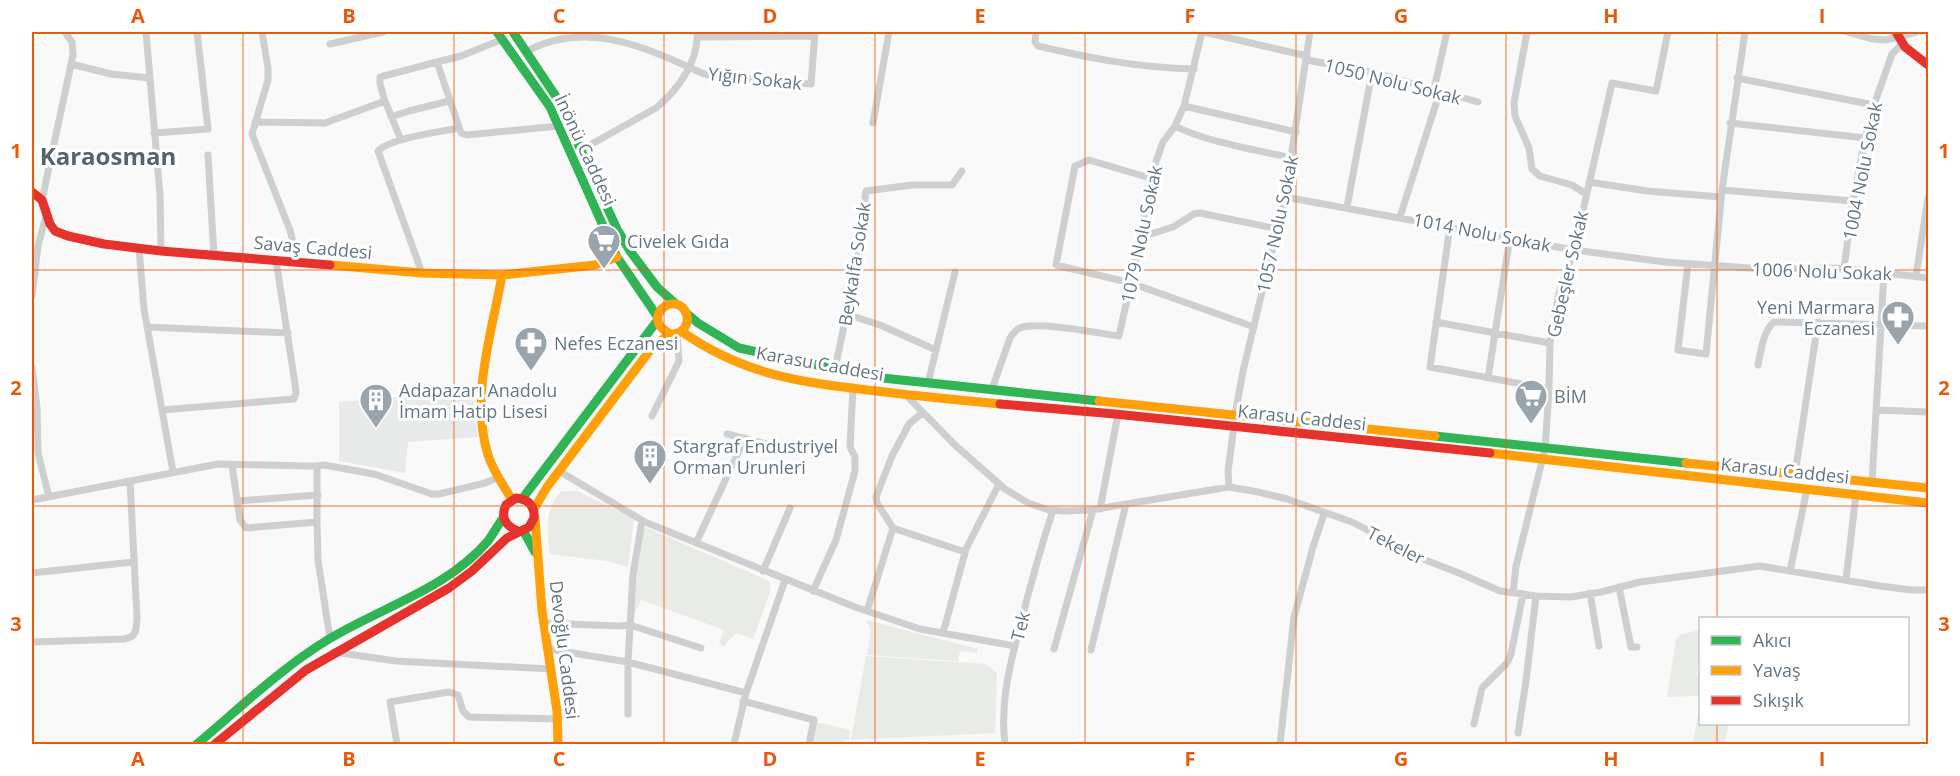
<svg xmlns="http://www.w3.org/2000/svg" width="1960" height="776" font-family="'Open Sans',sans-serif">
<style>
.built{fill:#e8e9e9}
.green{fill:#e8ebe6}
.lines{fill:none;stroke-linecap:round;stroke-linejoin:round}
.street{stroke:#cecfd0;stroke-width:7}
.fast{stroke:#30b455;stroke-width:9}
.slow{stroke:#ff9f0a;stroke-width:9}
.jam{stroke:#e5322d;stroke-width:9}
.grid{fill:none;stroke:#e8590c;stroke-width:1.5;stroke-opacity:0.55}
.labels{text-anchor:middle;dominant-baseline:central;stroke-width:6;stroke-linejoin:round;paint-order:stroke}
.street-label{font-size:18px;fill:#657683;stroke:#fff}
.poi-label{font-size:18px;fill:#657683;stroke:#fff;text-anchor:start}
.district-label{font-size:24px;font-weight:bold;fill:#57646e;stroke:#fff}
.neatline{fill:none;stroke:#e8590c;stroke-width:2}
.grid-label{font-size:20px;text-anchor:middle;font-weight:bold;fill:#e8590c}
</style>
<rect width="100%" height="100%" fill="#f9f9f9"/>
<path class="built" d="M473,391l4,46 -69,5 -3,31 -66,-12v-59z"/>
<path class="green" d="M561,491h16l57,27 -6,49 -21,-6 -57,-7c-3,-23 -6,-44 11,-63z
M645,527l124,54 2,5 -1,6 -17,47 -17,-6 -13,14 -4,-3 5,-14 -83,-30 -7,15 -2,-4 10,-81z
M866,620l112,29 -1,4 -17,-2 -2,10 -91,-6 4,-25z
M1700,630v23l-3,22 3,1v20l-33,1 9,-58 6,-5z
M866,656l120,8 11,9 -2,60 -144,7z
M1700,702v22h29l-5,20h-31z
M821,723l29,7 -1,10 -6,1v3h-34l6,-20z"/>
<g class="lines">
<path class="street" d="M146,32l4,46
M262,32l6,36v12l-16,54 38,96 8,33
M1036,32l-1,10 3,4c51,12 102,22 156,23
M1204,32l103,24
M1527,32l-13,71 1,13 14,32 3,21 8,7 32,9 14,9
M1847,32l25,7 14,1 30,-8
M698,37l117,-1
M330,44l53,-12
M527,51c61,-32 120,-3 177,23l10,2 97,8 4,-52
M1307,60l65,12 106,30
M437,62l24,-6 42,-17
M71,64l40,10 39,4 10,117 1,56
M1737,78l137,27
M1434,89l13,-57
M385,101l16,39
M1184,106l112,26
M391,117l18,-6 40,-10
M255,122l70,1 60,-22 -5,-17v-7l57,-15 24,71 6,2 92,-9
M873,123l16,-91
M1730,123l135,15
M1175,126c31,16 82,24 117,32
M154,133l54,-4 -11,-97
M581,150l75,-42c22,-18 43,-47 41,-76
M208,155l6,101
M1150,178l-61,-18 -14,6 -19,99 75,18 123,44
M1589,182l58,9 74,6
M1722,190l131,11
M1285,197l289,53 91,12 99,7 80,-1 84,10
M42,200l31,-145 -1,-13 -7,-10
M1347,207l25,-135
M1400,217l40,-126
M1450,226l-20,141 119,22
M1141,237l32,-10 21,-13 6,-1 78,16
M139,248l5,61 29,163
M1688,264l-10,86 28,4 16,-164 23,-158
M1844,268l9,-67 12,-63 9,-33 18,-51 10,-10
M422,273l-44,-122c12,-13 62,-19 80,-23
M1916,276l12,-78
M32,296l6,-50 8,-30
M846,314l34,11 56,25
M1436,322l114,21
M147,327l141,6
M1758,365c3,-14 5,-34 16,-43l154,4
M32,367l5,40 1,46 11,44
M835,369l22,-106 9,-72 46,-6h40l10,-14
M1488,378l22,-141
M928,383l27,-111
M992,389l18,-51c3,-4 5,-8 10,-10 19,-7 77,5 99,8l22,-99 9,-59 13,-36 12,-16 9,-20 18,-74
M905,394l51,52 49,43 23,14 21,7 14,1 27,-1 139,-23 29,5 29,7 65,23 76,39 31,12 41,18 36,5 35,1 30,-5 39,-10 120,-16 120,20 31,4h17
M162,410l132,-11 2,-6 -2,-16 -18,-117
M1876,410l52,2
M922,413l-13,11 -17,32 -16,41 1,6 16,25 72,24
M1235,415l8,-44 42,-174 25,-165
M652,416l27,-55 -2,-27
M727,434l71,18
M317,466l7,-1 50,9 58,20h7l46,-11 14,-6
M559,471l86,51 210,85 65,22 95,17
M1795,474l23,-152
M1872,482l12,-209
M1229,487l-1,-16 6,-45
M32,500l186,-36 90,2h9v56l-71,6 -6,-8 -8,-55
M237,501l81,-6
M1100,509l18,-95
M317,522l1,38 12,79
M696,543l49,-105
M763,571l27,-63
M1790,571l17,-82
M32,573l101,-11
M1846,580l10,-86
M1619,587l12,60h6
M813,591l23,-51 19,-69v-14l-5,-10 3,-60
M1513,593l3,-27 29,-117 4,-60 1,-46 9,-50 15,-43 38,-167 44,8 12,-59
M1590,593l9,53
M867,611l26,-83
M544,623l75,3 11,-1 71,23
M943,633l23,-84 33,-65
M32,642l92,-3c14,-2 12,-11 13,-22l-7,-136
M548,649l80,13 118,31
M1054,649l39,-139
M1091,650l35,-146
M334,652l62,9 155,8
M743,701l71,19 -5,24
M628,714v-52l5,-88 9,-53
M1474,724l8,-36 25,-25 4,-9 12,-60
M1518,733l8,-52 10,-85
M397,744l-7,-42 59,-10 9,3 5,16 6,6 90,2
M734,744l12,-51 39,-113
M1005,744c-5,-39 4,-76 14,-114 10,-40 21,-80 34,-120
M1280,744l14,-127 19,-70 11,-33"/>
<path class="fast" d="M497,32l53,75 67,150 40,59
M513,32l44,66 60,131 13,22 27,36 19,17
M686,313l12,10 41,25 134,29 226,24
M1435,436l251,27
M522,499l135,-178
M523,530l12,22
M197,744c43,-36 84,-76 132,-105 53,-32 118,-50 159,-98 5,-7 10,-16 15,-23"/>
<path class="slow" d="M330,265l92,8 80,2 93,-10 22,-8
M502,275c-10,58 -32,121 -14,180 5,16 16,31 24,45
M681,331c64,45 120,51 195,60 42,5 83,9 124,13
M1099,401l336,35
M1490,453l438,50
M1686,463l242,25
M534,509l13,-22 104,-138c6,-4 12,-11 19,-14 5,-2 9,-1 13,-5 7,-8 5,-20 -4,-25 -15,-7 -35,17 -8,29
M535,518l7,93 15,100 1,33"/>
<path class="jam" d="M1896,32l9,15 23,18
M32,192l10,8 8,24 5,7 13,5 36,8 57,7 169,14
M1000,404l115,10 375,39
M215,744l91,-74 143,-82 23,-17 35,-33 22,-11 5,-9c1,-13 -6,-19 -18,-20l-10,7c-6,13 0,21 12,26"/>
</g>
<path class="grid" d="M243,32v712M454,32v712M664,32v712M875,32v712M1085,32v712M1296,32v712M1506,32v712M1717,32v586M32,270h1896M32,506h1896M1717,724v20"/>
<defs>
<g id="supermarket-pin" transform="scale(1.725)"><path d="M0 17L-7.5 6A9.5 9.5 0 1 1 7.5 6Z" fill="#99a4ac" stroke="#fff"/><path d="M-6-5.5h2.5l.6 2H6L4.5 2H-2.5L-4.4-4H-6ZM-1.5 3.2a1.3 1.3 0 1 0 .1 0ZM3 3.2a1.3 1.3 0 1 0 .1 0Z" fill="#fff"/></g>
<g id="pharmacy-pin" transform="scale(1.725)"><path d="M0 17L-7.5 6A9.5 9.5 0 1 1 7.5 6Z" fill="#99a4ac" stroke="#fff"/><path d="M-2-6h4v4h4v4h-4v4h-4v-4h-4v-4h4Z" fill="#fff"/></g>
<g id="building-pin" transform="scale(1.725)"><path d="M0 17L-7.5 6A9.5 9.5 0 1 1 7.5 6Z" fill="#99a4ac" stroke="#fff"/><path d="M-4-6H4V6H1V3H-1V6H-4ZM-2.5-4.3h1.7v1.8h-1.7ZM.8-4.3h1.7v1.8H.8ZM-2.5-1h1.7V.8h-1.7ZM.8-1h1.7V.8H.8Z" fill="#fff"/></g>
</defs>
<g fill-rule="evenodd">
<use href="#supermarket-pin" x="604" y="241"/>
<use href="#pharmacy-pin" x="1898" y="317"/>
<use href="#pharmacy-pin" x="531" y="343"/>
<use href="#supermarket-pin" x="1531" y="396"/>
<use href="#building-pin" x="376" y="400"/>
<use href="#building-pin" x="650" y="456"/>
</g>
<g class="labels">
<g class="street-label">
<text transform="translate(755 78) rotate(6)">Yığın Sokak</text>
<text transform="translate(1393 81) rotate(14)">1050 Nolu Sokak</text>
<text transform="translate(586 150) rotate(65)">İnönü Caddesi</text>
<text transform="translate(1862 171) rotate(-79)">1004 Nolu Sokak</text>
<text transform="translate(1277 224) rotate(-78)">1057 Nolu Sokak</text>
<text transform="translate(1482 232) rotate(11)">1014 Nolu Sokak</text>
<text transform="translate(1141 234) rotate(-78)">1079 Nolu Sokak</text>
<text transform="translate(313 247) rotate(5)">Savaş Caddesi</text>
<text transform="translate(854 264) rotate(-81)">Beykalfa Sokak</text>
<text transform="translate(1822 271) rotate(2)">1006 Nolu Sokak</text>
<text transform="translate(1567 274) rotate(-77)">Gebeşler Sokak</text>
<text transform="translate(820 363) rotate(10)">Karasu Caddesi</text>
<text transform="translate(1302 417) rotate(6)">Karasu Caddesi</text>
<text transform="translate(1785 470) rotate(6)">Karasu Caddesi</text>
<text transform="translate(1396 545) rotate(27)">Tekeler</text>
<text transform="translate(1020 626) rotate(-76)">Tek</text>
<text transform="translate(565 650) rotate(83)">Devoğlu Caddesi</text>
</g>
<g class="poi-label">
<text x="627" y="241">Civelek Gıda</text>
<text x="1875" y="307" text-anchor="end">Yeni Marmara<tspan x="1875" dy="21">Eczanesi</tspan></text>
<text x="554" y="343">Nefes Eczanesi</text>
<text x="399" y="390">Adapazarı Anadolu<tspan x="399" dy="21">İmam Hatip Lisesi</tspan></text>
<text x="1554" y="396">BİM</text>
<text x="673" y="446">Stargraf Endustriyel<tspan x="673" dy="21">Orman Urunleri</tspan></text>
</g>
<g class="district-label">
<text x="108" y="155">Karaosman</text>
</g>
</g>
<rect width="1960" height="776" fill="none" stroke="#ffffff" stroke-width="66"/>
<rect x="1699" y="617" width="210" height="108" fill="#ffffff" stroke="#c1c8cd" stroke-width="1.5"/>
<rect x="1711" y="636" width="30" height="9" fill="#30b455" stroke="#c1c8cd" stroke-width="1.5"/>
<text x="1753" y="647" font-size="18" fill="#657683">Akıcı</text>
<rect x="1711" y="666" width="30" height="9" fill="#ff9f0a" stroke="#c1c8cd" stroke-width="1.5"/>
<text x="1753" y="677" font-size="18" fill="#657683">Yavaş</text>
<rect x="1711" y="696" width="30" height="9" fill="#e5322d" stroke="#c1c8cd" stroke-width="1.5"/>
<text x="1753" y="707" font-size="18" fill="#657683">Sıkışık</text>
<rect x="33" y="33" width="1894" height="710" class="neatline"/>
<g class="grid-label">
<text x="138" y="23">A</text>
<text x="349" y="23">B</text>
<text x="559" y="23">C</text>
<text x="770" y="23">D</text>
<text x="980" y="23">E</text>
<text x="1190" y="23">F</text>
<text x="1401" y="23">G</text>
<text x="1611" y="23">H</text>
<text x="1822" y="23">I</text>
<text x="16" y="158">1</text>
<text x="1944" y="158">1</text>
<text x="16" y="395">2</text>
<text x="1944" y="395">2</text>
<text x="16" y="631">3</text>
<text x="1944" y="631">3</text>
<text x="138" y="766">A</text>
<text x="349" y="766">B</text>
<text x="559" y="766">C</text>
<text x="770" y="766">D</text>
<text x="980" y="766">E</text>
<text x="1190" y="766">F</text>
<text x="1401" y="766">G</text>
<text x="1611" y="766">H</text>
<text x="1822" y="766">I</text>
</g>
</svg>
